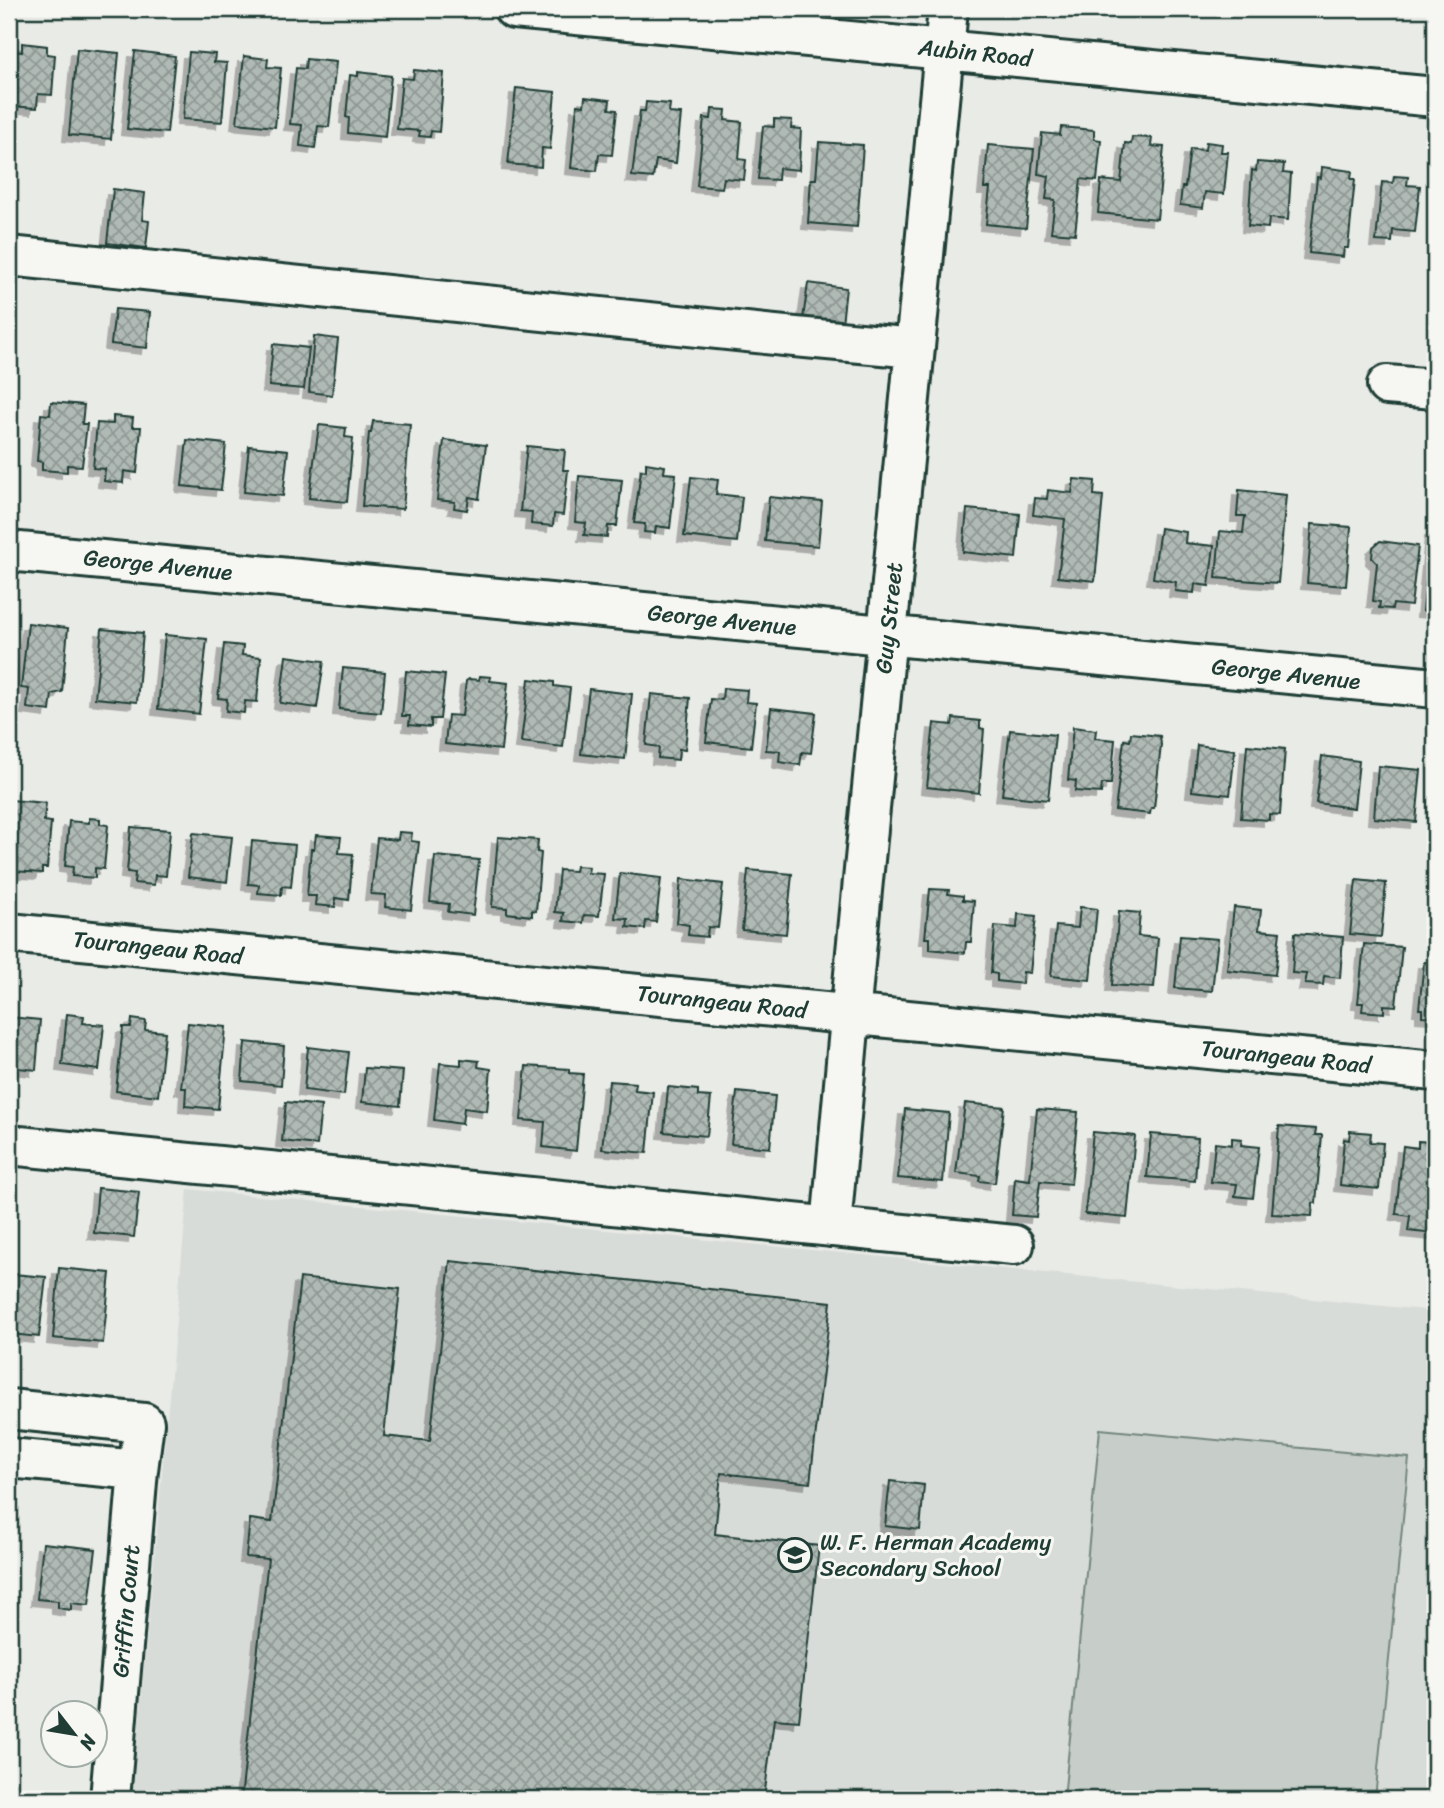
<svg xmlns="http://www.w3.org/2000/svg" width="1444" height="1808" font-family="Sriracha,sans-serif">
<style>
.built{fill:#d8dcd8}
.park{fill:#c7cec9;stroke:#73867e;stroke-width:2}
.building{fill:url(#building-cross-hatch);stroke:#1f3d34;stroke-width:2;filter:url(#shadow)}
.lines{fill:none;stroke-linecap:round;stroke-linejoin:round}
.minor-casing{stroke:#1f3d34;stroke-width:44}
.minor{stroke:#f6f6f2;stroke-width:38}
.labels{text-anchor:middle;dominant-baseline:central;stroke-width:6;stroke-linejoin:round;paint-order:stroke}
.street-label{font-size:23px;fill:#1f3d34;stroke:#f6f6f2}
.poi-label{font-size:23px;fill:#1f3d34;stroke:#f6f6f2;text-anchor:start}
</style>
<defs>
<pattern id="building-cross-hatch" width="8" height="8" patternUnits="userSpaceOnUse" patternTransform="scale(1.75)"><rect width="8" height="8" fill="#b0bab5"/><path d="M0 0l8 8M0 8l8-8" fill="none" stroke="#8f9894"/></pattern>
<filter id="shadow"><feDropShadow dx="-6" dy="6" stdDeviation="0" flood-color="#0004"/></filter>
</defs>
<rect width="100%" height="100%" fill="#e9ebe7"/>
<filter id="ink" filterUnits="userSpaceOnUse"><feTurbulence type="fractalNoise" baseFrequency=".0143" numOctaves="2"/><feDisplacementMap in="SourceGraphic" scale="14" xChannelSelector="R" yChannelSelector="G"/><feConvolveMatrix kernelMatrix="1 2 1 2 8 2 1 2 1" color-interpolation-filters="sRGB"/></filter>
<g filter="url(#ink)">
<path class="built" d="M188,1189l1247,122v488h-1303z"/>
<path class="park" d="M1100,1429l309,29 -34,341h-311z"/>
<path class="building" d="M22,43l25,3v8l8,1 -3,40 -14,-1 -1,14 -27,-2 5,-55 7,1z
M77,49l42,4 -8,86 -42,-4z
M135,51l40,5 -8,77 -40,-4z
M189,52l26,2 -1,8 13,1 -5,59 -39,-3z
M244,56l24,3 -1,8 14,1 -6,59 -38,-4z
M306,59l30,3 -7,65 -11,-1 -3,22 -15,-2 2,-21 -12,-1 6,-56 9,1z
M414,70l30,3 -5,59 -8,-1 -1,6 -11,-1 1,-5 -23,-2 5,-51 11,1z
M358,72l33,4 -6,61 -37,-4 1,-15 -3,-1 4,-42 8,1z
M516,88l39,4 -5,57 -8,-1 -1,19 -33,-3z
M585,97l25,3 -1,9 8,1 -5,45 -13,-1 -2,17 -26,-3 6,-63 7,1z
M646,102l24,2 -1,9 12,1 -5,49 -20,-3 -3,18 -21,-2 8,-65h5z
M712,109l14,1 -1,10 17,2 -3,37 7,1 -2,20 -20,-2 -2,10 -25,-2 7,-68 7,1z
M774,119l18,1 -1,8 10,1 -2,41 -20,-2 -1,12 -20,-1 5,-53 11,1z
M1061,127l33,3v9l7,1 -4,41 -16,-2 -6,55 -24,-2 4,-32 -9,-1 3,-23 -11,-2 4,-41 18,2z
M1132,137l20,1 -1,8 13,1 -7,72 -59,-6 3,-33 20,2 4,-39 6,1z
M819,142l44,3 -6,82 -49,-4 3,-44h5z
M1206,142l16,2 -1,8h7l-4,42 -19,-2 -2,16 -23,-3 2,-18h3l5,-38 15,1z
M988,145l46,4 -8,79 -40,-4 4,-36h-6z
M1257,162l27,2 -1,9 8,1 -3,46 -19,-2 -1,10 -20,-2 4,-56 4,1z
M1322,167l30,4 -1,8h4l-7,69h-4l-1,9 -34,-4 8,-76 4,1z
M1394,176l14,1 -1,8 13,1 -5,46 -22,-2 -1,12 -16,-1 6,-59 11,1z
M113,189l32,4 -3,27 7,1 -3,27 -39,-5z
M808,283l38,5 -4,36 -39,-5z
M115,309l35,3 -3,36 -36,-4z
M314,336l24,3 -6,56 -23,-3z
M273,344l36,4 -5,41 -35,-3z
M51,402l33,3 -2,19h5l-5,42 -15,-1v7l-25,-2v-8l-5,-1 4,-47 9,1z
M113,416l20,2 -1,9h9l-4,46 -13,-2 -1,12 -19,-2 1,-12 -12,-1 4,-45 16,1z
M373,421l37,3 -7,85 -41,-3 7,-73h2z
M319,425l27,3 -1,9 8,1 -6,64 -38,-4z
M187,440l39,4 -5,46 -39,-4z
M444,440l42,5 -7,54 -10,-2 -2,13 -13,-2 1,-6 -18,-2z
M249,446l39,4 -5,46 -39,-4z
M527,446l38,4 -2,20h5l-5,45 -9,-1 -1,12 -22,-2 1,-12 -12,-1z
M646,463l19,3 -1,7 12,1 -6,54 -14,-2 -1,7 -11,-1 1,-8 -11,-1 7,-53 5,1z
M579,476l43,4 -5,46h-9l-1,11 -23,-2 2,-12 -11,-1z
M691,477l27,3 -2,14 26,3 -5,45 -53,-6z
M1074,479l21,2 -1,14 9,1 -8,85 -37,-4 7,-58 -32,-4 2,-17 12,1 1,-9 24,3z
M1239,490l47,5 -8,88 -62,-5 4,-47 23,2 2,-17h-8z
M769,497l53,5 -4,44 -53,-5z
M967,509l53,5 -4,44 -53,-6z
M1312,524l39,3 -5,59 -39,-3z
M1160,528l26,4 -1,11 29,3 -5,40 -14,-2 -1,9 -19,-2 1,-9 -23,-4z
M1431,531l4,1v80l-12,-1z
M1380,541l38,5 -7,60 -18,-2 -1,5 -13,-1 1,-6 -7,-1 4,-38 -5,-5 1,-11z
M28,623l40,5 -6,64 -10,2 -2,17 -23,-3 2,-19 -8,-1z
M102,629l41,4 -6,69 -42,-4z
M165,635l42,4 -8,75 -41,-5z
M224,644l19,2 -1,9 19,2 -4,45 -12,-1 -1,12 -18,-2 1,-12 -9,-1z
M286,656l38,5 -7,47 -37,-5z
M343,668l42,4 -4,41 -42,-4z
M406,671l39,4 -5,44h-9v8l-22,-2 1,-9h-8z
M480,676l11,1 -1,4 18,2 -7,67 -56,-6 3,-29 14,1 4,-35 3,-2 10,1z
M529,679l25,3v4l16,2 -7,59 -42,-5z
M723,688l24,2 -1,12 10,1 -5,44 -45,-5 5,-43 11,1z
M589,689l43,5 -7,65 -44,-5z
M651,694l39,4 -5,52 -6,-1 -1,11 -20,-2 1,-11 -13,-2z
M771,708l45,5 -5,40 -9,-1 -2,13 -21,-3 1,-11 -14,-1z
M953,718l27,3v7l4,1 -5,64 -52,-6 7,-64 18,2z
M1073,727l23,3 -1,8 20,2 -4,44h-9l-1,9 -26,-2 1,-10 -8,-1z
M1010,730l45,5 -7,65 -46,-5z
M1131,733l29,3 1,9 -7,63h-3l-1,6 -35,-4 9,-70 6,1z
M1197,745l38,5 -5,45 -38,-4z
M1247,745l38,4 -5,66 -11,-1v6l-28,-2z
M1322,756l37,5 -5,47 -38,-5z
M1378,766l43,4 -5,52 -42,-4z
M11,800l35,3 -2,18 7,1 -4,46h-5v5l-29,-2v-5l-4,-3v-47z
M89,818l11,1v5l8,1 -4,44 -9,-1v10l-23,-2 1,-9 -8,-1 4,-45 20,2z
M131,827l39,3 -4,46 -11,-1 -1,10 -20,-2 1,-10 -8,-1z
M399,832l13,1 -1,8 8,1 -8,68 -26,-3 1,-12 -15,-1 6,-56 21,2z
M193,833l39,4 -5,45 -39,-5z
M316,835l25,2 -2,16 14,1 -4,46 -14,-2v9l-20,-2 1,-9h-9l4,-47h3z
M498,837l40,3 -1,12 4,1 -5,58 -4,-1v6l-25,-3v-5l-15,-1z
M252,841l43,4 -4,42 -9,-1 -1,9 -23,-2 1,-8 -11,-1z
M435,856l44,4 -6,55 -25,-3 1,-8 -19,-2z
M576,866l13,1 -1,6 16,1 -5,42 -15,-1 -1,8 -20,-2 1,-8 -9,-1 4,-42 16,1z
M748,870l44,4 -6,60 -44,-4z
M620,873l41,5 -5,44 -10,-1 -1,8 -18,-2 1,-8 -13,-1z
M681,879l42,5 -5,44 -10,-1 -1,10 -19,-2 1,-10 -12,-2z
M1356,880l30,3 -5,54 -31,-3z
M930,889l19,1 -1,4 15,2v4l11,1 -3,41h-5l-1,11 -35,-4v-11h-5z
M1080,907l17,2 -7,71 -39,-4 5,-50 22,2z
M1234,907l27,3 -2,20 21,2 -5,43 -48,-5z
M1119,911l21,2 -2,23 20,2 -4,50 -42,-3z
M1018,914l18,2 -6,57 -7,-1 -1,12 -25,-3v-7l-6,-1 4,-47 22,2z
M1295,933l48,4 -3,41 -16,-2 -1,9 -18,-1 2,-10 -15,-1z
M1180,936l38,3 -6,52 -37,-3z
M1364,944l38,3 -6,59 -12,-1v8l-22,-2 1,-8h-5z
M1424,962l11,1v54l-13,-1v-7h-3z
M67,1014l17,2 -1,7 21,2 -5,45 -37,-5z
M9,1017l31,3 -4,50 -27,-3z
M132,1019l14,2 -1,9 20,2 -7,64 -42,-5 7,-64h8z
M188,1023l38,4 -8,82 -33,-3 1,-18h-5z
M245,1042l39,4 -3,39 -39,-4z
M308,1047l41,5 -5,43 -40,-5z
M461,1059l18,2 -1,6 13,2 -4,42 -23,-3 -2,16 -28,-4 6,-57 21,2z
M526,1066l43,3v4l14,1 -7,77 -33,-4 2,-25 -24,-2z
M365,1068l38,3 -3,35 -38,-4z
M609,1081l27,2 -1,7 18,2 -6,61 -45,-4z
M668,1087l30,3v6l13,1 -4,39 -43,-4z
M737,1092l38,4 -5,52 -39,-4z
M286,1102l35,4 -4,39 -35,-4z
M965,1103l39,4 -9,76 -16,-2 1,-5 -24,-3z
M905,1109l44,4 -6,69 -45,-4z
M1037,1109l41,3 -7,72 -31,-3 -4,36 -24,-2 3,-37 15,2z
M1279,1126l37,3 -1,6h7l-6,68h-3l-1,13 -40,-2z
M1350,1131l21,2 -1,9 13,1 -4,46 -39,-4 4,-46 5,1z
M1093,1132l42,4 -8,82 -42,-4z
M1151,1134l47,4 -3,43 -48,-4z
M1232,1138l10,1 -1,6 18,2 -6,51 -18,-2 2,-12 -26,-2 4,-39 17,2z
M1418,1141l14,1 -1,7h4v85l-27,-3 2,-15 -14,-2 7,-68 15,2z
M98,1188l41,4 -5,45 -40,-4z
M450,1261l381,41 -21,181 -89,-10 -6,61 104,12 -20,175 -25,-2 -10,80h-523l27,-240 -22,-2 4,-38 22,3 28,-244 100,11 -16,147 46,5z
M9,1268l5,1 -1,5 33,3 -7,60 -28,-3 1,-10 -3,-1z
M59,1268l51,5 -7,70 -50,-5z
M890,1481l34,4 -4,45 -35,-4z
M43,1543l53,6 -7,56 -18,-2v7l-13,-2v-7l-21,-2z"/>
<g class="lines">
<g class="minor-casing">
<path id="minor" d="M514,9l921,88
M9,256l786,81 120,11
M1387,385l48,4
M9,551l1426,137
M9,933l1426,138
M9,1145l1005,100
M831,1227l25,-275 92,-943
M9,1409l135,14 -6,47 -28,329
M9,1458l129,12"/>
</g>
<use href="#minor" class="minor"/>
</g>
</g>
<defs>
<g id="school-ring" transform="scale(1.75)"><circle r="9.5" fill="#f6f6f2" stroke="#1f3d34" stroke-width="1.5"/><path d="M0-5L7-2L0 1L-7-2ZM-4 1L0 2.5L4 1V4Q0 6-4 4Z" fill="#1f3d34"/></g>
</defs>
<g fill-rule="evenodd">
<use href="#school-ring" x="795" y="1555"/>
</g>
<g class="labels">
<g class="street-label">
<text transform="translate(975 53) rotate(6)">Aubin Road</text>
<text transform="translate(158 565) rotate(6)">George Avenue</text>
<text transform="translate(889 618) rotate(-84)">Guy Street</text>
<text transform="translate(722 620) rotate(6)">George Avenue</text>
<text transform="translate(1286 674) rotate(6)">George Avenue</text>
<text transform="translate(158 948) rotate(6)">Tourangeau Road</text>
<text transform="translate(722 1002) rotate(6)">Tourangeau Road</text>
<text transform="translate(1286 1057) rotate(6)">Tourangeau Road</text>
<text transform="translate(126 1611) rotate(-85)">Griffin Court</text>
</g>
<g class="poi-label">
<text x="820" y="1542">W. F. Herman Academy<tspan x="820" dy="26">Secondary School</tspan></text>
</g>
</g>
<rect width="1444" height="1808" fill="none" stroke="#f6f6f2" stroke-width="35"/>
<rect x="18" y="18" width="1409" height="1773" fill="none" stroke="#1f3d34" stroke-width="2.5" filter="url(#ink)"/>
<g transform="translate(74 1734) rotate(121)"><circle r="33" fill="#f6f6f2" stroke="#a0aca6" stroke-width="2"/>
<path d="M0-5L12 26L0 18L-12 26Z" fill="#1f3d34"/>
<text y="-10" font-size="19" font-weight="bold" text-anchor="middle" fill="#1f3d34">N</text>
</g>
</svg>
